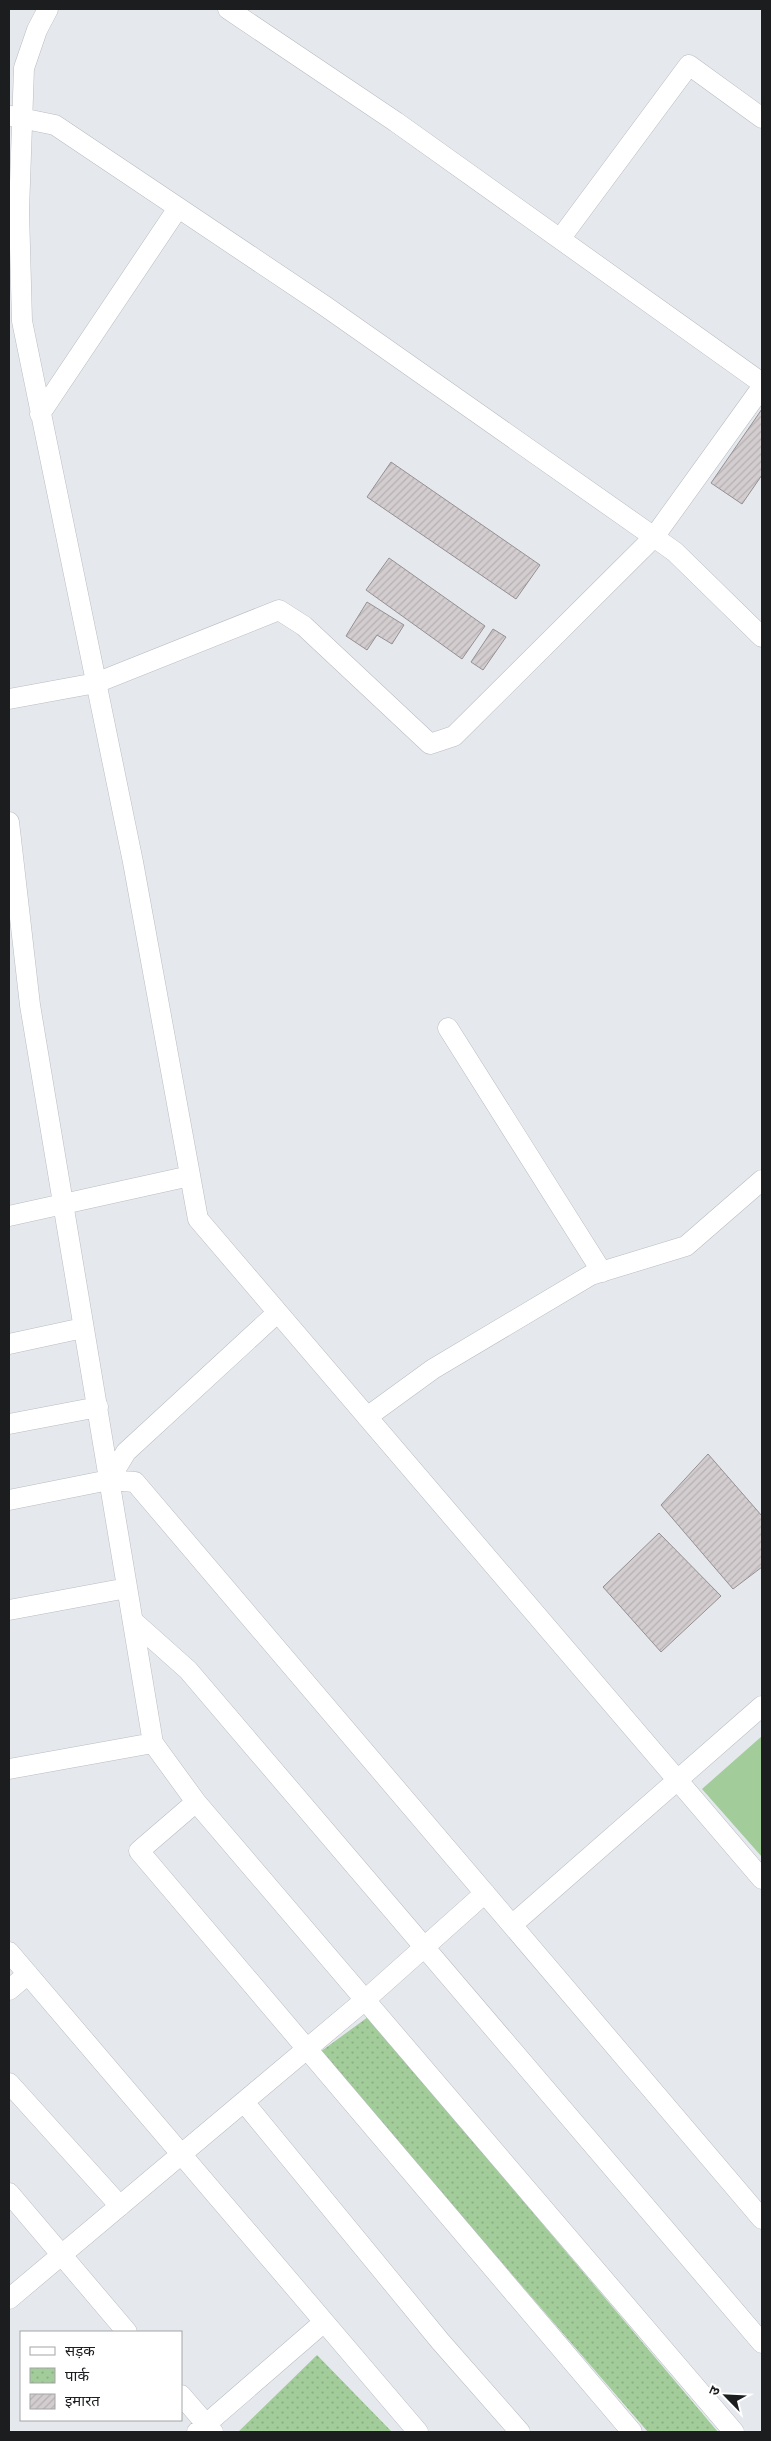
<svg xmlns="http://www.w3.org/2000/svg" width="771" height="2441" font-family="'PT Sans','Noto Sans Devanagari',sans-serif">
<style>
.park{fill:url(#park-dots)}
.pitch{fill:#a2cc99}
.building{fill:url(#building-hatch);stroke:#969092}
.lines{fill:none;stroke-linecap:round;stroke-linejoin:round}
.minor-casing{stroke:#b9bcc1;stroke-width:21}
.minor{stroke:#fff;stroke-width:20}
</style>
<defs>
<pattern id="park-dots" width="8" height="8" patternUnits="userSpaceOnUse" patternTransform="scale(1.25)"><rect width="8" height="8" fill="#a2cc99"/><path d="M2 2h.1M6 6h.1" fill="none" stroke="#8baf83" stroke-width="1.8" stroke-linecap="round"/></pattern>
<pattern id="building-hatch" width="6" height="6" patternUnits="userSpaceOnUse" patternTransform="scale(1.25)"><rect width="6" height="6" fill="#d3cdd0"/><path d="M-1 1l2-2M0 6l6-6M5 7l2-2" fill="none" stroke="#b5b0b2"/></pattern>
</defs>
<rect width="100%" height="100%" fill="#e5e9ee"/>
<path class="park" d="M368,2017l350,415h-70l-328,-380z
M317,2355l75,77h-154z"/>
<path class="pitch" d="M762,1736v121l-60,-68z"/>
<path class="building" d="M762,409v66l-20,29 -31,-21z
M391,462l149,103 -24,34 -149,-102z
M389,558l96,68 -23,33 -96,-69z
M367,602l37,23 -12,19 -15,-9 -10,15 -21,-14z
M493,629l13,8 -23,33 -12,-8z
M708,1454l54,62v51l-29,22 -72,-84z
M659,1533l62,63 -60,56 -58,-65z"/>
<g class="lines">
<g class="minor-casing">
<path id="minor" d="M48,9l-11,21 -13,38 -5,143 3,110 111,541 65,357 564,660
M228,9l168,113 366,261
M11,116l44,9 270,181 329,231 21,15 87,85
M560,239l129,-174 73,53
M40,414l138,-206
M9,699l87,-16 183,-73 25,16 126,118 24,-8 200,-199 108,-150
M9,822l21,183 123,738 43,59 538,630
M448,1028l154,244
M9,1216l181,-40
M9,1344l74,-16
M367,1417l66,-48 158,-94 95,-29 76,-66
M9,1424l89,-17
M109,1480l17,-28 151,-139
M9,1500l100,-20 26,2 627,737
M9,1610l118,-22
M133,1621l55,49 574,673
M9,1769l144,-26
M196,1802l-57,49 493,581
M512,1925l250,-219
M9,1952l409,480
M9,1990l19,-16
M9,2083l111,123
M244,2102l196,239 80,91
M9,2193l118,139
M9,2299l356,-299 120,-107
M181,2395l32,37
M197,2432l127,-110"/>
</g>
<use href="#minor" class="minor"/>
</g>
<rect width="771" height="2441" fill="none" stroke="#1c1d1f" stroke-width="20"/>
<rect x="20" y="2331" width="162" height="90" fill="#ffffff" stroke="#a4a5a5"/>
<rect x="30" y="2347" width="25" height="8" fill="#ffffff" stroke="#a4a5a5"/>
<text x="65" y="2356" font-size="15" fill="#1c1d1f">सड़क</text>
<rect x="30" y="2368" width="25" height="15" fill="url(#park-dots)" stroke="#a4a5a5"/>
<text x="65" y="2381" font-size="15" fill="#1c1d1f">पार्क</text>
<rect x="30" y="2394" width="25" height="15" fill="url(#building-hatch)" stroke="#a4a5a5"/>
<text x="65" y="2406" font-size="15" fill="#1c1d1f">इमारत</text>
<g transform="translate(726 2396) rotate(294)" stroke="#ffffff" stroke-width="4" paint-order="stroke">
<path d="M0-4L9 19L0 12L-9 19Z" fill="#1c1d1f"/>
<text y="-8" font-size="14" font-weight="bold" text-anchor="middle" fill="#1c1d1f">उ</text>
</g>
</svg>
